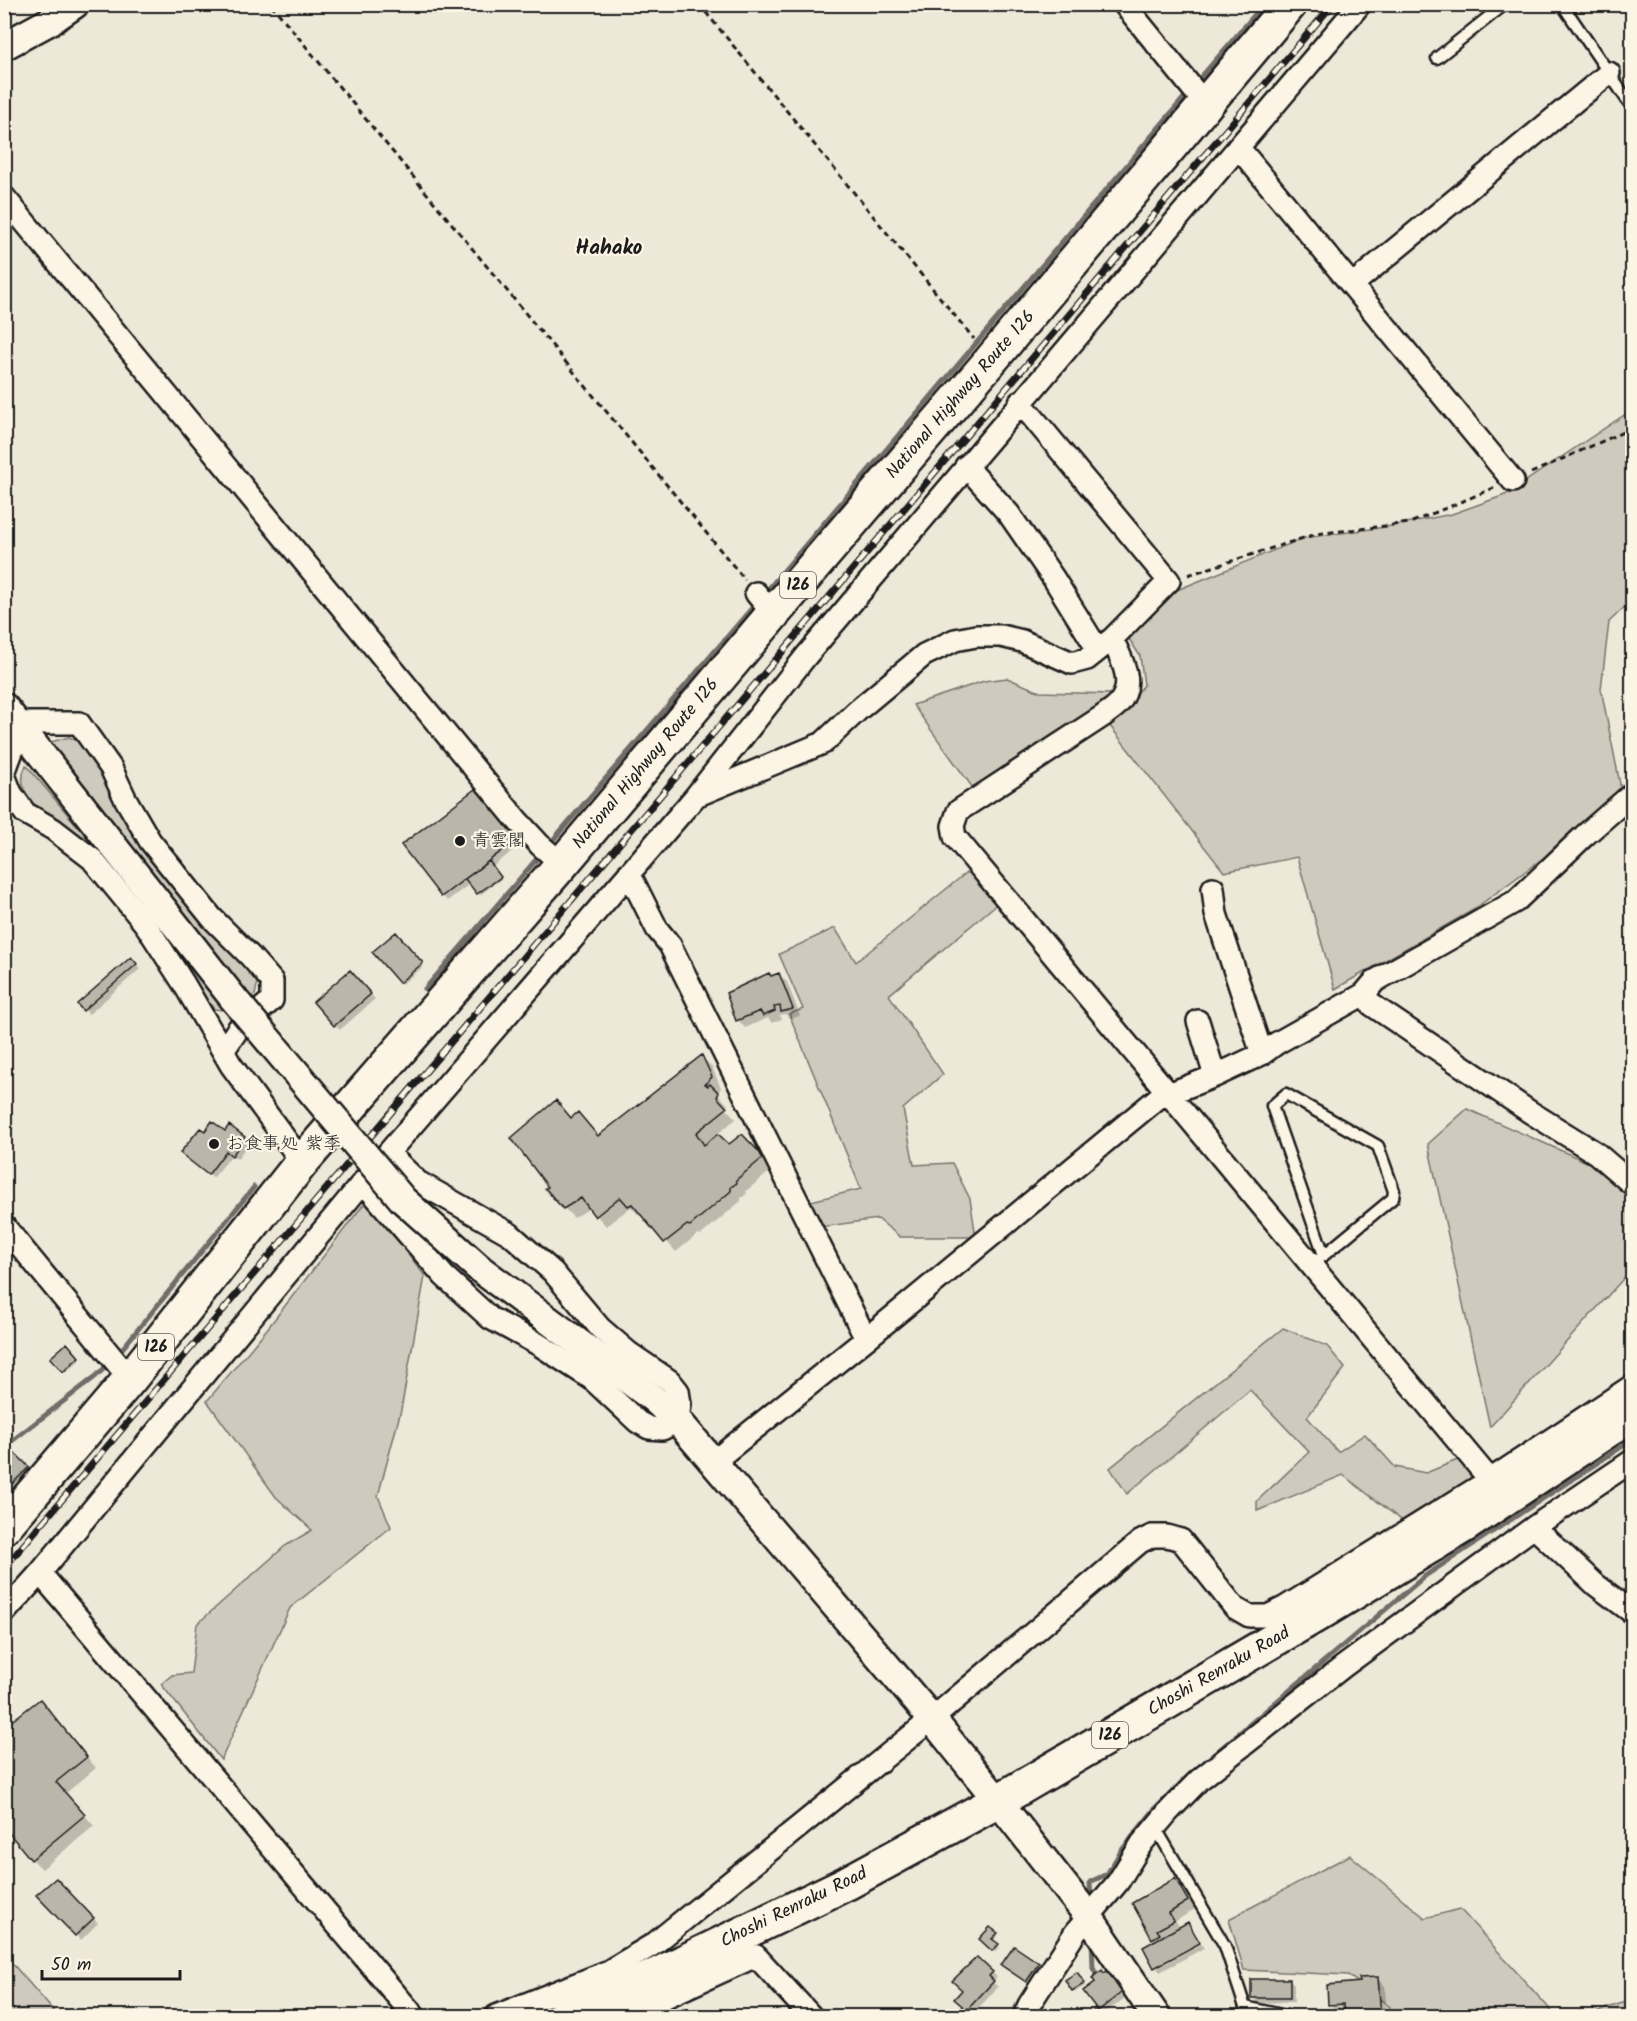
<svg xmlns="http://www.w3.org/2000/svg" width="1637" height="2021" font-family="Kalam,'Klee One',sans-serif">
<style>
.green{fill:#cfcabd;stroke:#76736c;stroke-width:1.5}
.shadow{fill:#0003}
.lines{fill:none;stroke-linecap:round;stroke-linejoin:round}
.stream{stroke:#6f6c67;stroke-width:5}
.building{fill:#bab6aa;stroke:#1c1c1c;stroke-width:1.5}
.service-casing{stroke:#1c1c1c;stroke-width:15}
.minor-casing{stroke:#1c1c1c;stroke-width:26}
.tertiary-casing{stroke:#1c1c1c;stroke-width:32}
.trunk-casing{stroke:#1c1c1c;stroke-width:38}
.path{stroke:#1c1c1c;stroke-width:3;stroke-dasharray:6 4.5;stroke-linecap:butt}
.service{stroke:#fcf5e5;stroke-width:10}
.minor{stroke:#fcf5e5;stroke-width:21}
.tertiary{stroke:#fcf5e5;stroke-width:27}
.trunk{stroke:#fcf5e5;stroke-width:33}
.rail-casing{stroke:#1c1c1c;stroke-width:7}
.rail{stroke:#fcf5e5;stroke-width:4.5;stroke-dasharray:14;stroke-linecap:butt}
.tertiary-bridge-casing{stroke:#1c1c1c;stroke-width:32;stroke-linecap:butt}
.tertiary-bridge{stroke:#fcf5e5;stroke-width:27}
.poi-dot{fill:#1c1c1c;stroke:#fcf5e5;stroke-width:2}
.labels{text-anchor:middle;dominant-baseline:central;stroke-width:4.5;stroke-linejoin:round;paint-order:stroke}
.shield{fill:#fcf5e5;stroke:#5f5d58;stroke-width:1.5}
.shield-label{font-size:16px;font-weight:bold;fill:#1c1c1c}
.street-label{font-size:18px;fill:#1c1c1c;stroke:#fcf5e5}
.poi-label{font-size:18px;fill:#1c1c1c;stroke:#fcf5e5;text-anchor:start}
.quarter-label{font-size:21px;font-weight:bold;fill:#1c1c1c;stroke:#fcf5e5}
</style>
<rect width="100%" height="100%" fill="#eee8d9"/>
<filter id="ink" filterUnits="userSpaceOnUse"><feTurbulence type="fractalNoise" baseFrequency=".0167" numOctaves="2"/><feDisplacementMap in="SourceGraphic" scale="12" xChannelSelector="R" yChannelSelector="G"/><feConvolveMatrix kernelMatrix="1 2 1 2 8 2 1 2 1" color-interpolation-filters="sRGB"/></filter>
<g filter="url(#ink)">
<path class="green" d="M1632,410v190l-23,22 -8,67 22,110 -150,111 -138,79 -38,-132 -73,15 -114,-146 34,-41 -4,-29 -12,-19 49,-47 127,-52 82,-11 66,-13 53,-19z
M1007,678l33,14 71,2 -8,15 -128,82 -62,-86 71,-24z
M69,737l13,6 173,231 2,12 -2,9 -5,2 -199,-255z
M26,765l206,244 -9,1 -9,-1 -35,-43 -145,-159c-9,-13 -16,-26 -8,-42z
M971,869l27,34 -109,92 54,79 -40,35 11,56 38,-2 18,36 6,38h-76l-22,-18 -58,8 -9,-26 50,-12 -72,-175 14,-5 -24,-55 56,-26 21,34z
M1467,1109l165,73v87l-142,158 -62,-283z
M367,1200l58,76 -24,134 -23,86 13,31 -101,81 -69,152 -60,-76 11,-9 19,-2 6,-49 88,-78 27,-16 -36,-33 -69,-96 60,-72z
M1283,1328l44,18 18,22 -38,49 31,35 27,-18 30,33 31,6 41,-17 29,41 -70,42 -83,-64 -86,36v-10l52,-49 -59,-62 -123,104 -17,-26z
M1350,1855l75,63 35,-9 96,107h-172l6,-9 -42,-32 -104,-5 -15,-51z
M4,1954l54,62h-53z
M1632,2000v16h-42l17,-8z"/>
<path class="shadow" d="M483,792l40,51 -31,24 9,12 -21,16 -9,-12 -24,18 -44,-56z
M396,934l28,32 -22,18 -28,-32z
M130,959l10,10 -51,45 -10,-10z
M779,975l8,7 13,34 -10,3 -5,-5 -5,1 2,4 -10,4 -4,-5 -23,10 -7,-8 34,-42z
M355,977l20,22 -35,31 -5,-5z
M702,1057l10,10 9,21 -4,5 11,12 -2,3 10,11 -20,16 13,11 23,1 21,22 -27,22 1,3 -6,4v3l-40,34 -3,-1 -22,18 -33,-38 -3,2 -9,-9 -25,19 -16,-18 -16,10 -10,-10 -14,-21 6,-85 16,17 26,18z
M229,1127l20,16 -12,16 -5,-4 -19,23 -26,-20 18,-25h20z
M67,1345l13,15 -15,13 -13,-15z
M10,1451l23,22 -16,16 -13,-12z
M50,1712l46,56 -30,25 28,33 -52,43 -10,-10z
M56,1880l42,43 -17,17 -42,-45z
M1175,1880l8,8 12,21 -19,12 4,7 8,-4 12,18 -45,24 1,-25 -3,-3z
M991,1929l7,7 -5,5 7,6 -5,5 -14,-13z
M1201,1944l3,4 -44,24 -3,-4z
M977,1959l20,18 -4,5 5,5 -25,27 -17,-15 8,-9z
M1038,1964l5,5 -12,17 -29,-21z
M1102,1972l28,22 -26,20 -5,-4 -2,-28z
M1079,1976l6,10 -10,6 -8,-12z
M1377,1978l8,8 2,30h-41l-1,-5 -8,1 -7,-8z
M1289,1980l5,5v17l-36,1 -5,-5z"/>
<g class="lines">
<path class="stream" d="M1196,83l68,-79
M764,594l424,-501
M547,847l211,-246
M425,989l116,-135
M117,1355l137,-168
M4,1447l91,-70 16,-15
M1205,1762l220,-186 207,-136
M1091,1903l-1,-21 17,-8 14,-23 33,-41 34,-34
M1092,1939l1,29 4,6v6
M1092,2016l5,-10v-5"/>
</g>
<path class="building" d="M479,786l40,52 -78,59 -40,-52z
M489,861l12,16 -24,17 -12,-15z
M396,932l27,31 -24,20 -27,-31z
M131,957l6,7 -54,47 -6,-7z
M350,970l21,24 -37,32 -21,-24z
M769,973l2,3 8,-3 14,36 -12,3 -1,-6 -6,1 1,4 -12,5 -3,-5 -24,10 -10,-28z
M702,1055l10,22 -7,7 3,2 2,-2 9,9 -2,4 10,11 -31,25 8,12 14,-11 11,10 13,-10 22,23 -28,23 1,3 -6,4v4l-41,35 -3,-1 -23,18 -32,-39 -4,2 -8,-9 -25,20 -14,-19 -18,11 -18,-21 3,-1 -37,-49 45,-38 15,18 7,-6 20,24z
M212,1121l13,10 4,-6 16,12 -13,19 -6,-5 -18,24 -28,-22 20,-25 5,3z
M67,1343l12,14 -16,15 -13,-14z
M10,1448l19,19 -18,18 -7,-6v-25z
M40,1699l47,58 -31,25 29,33 -54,45 -27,-33v-100z
M56,1878l38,40 -19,18 -39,-41z
M1175,1878l13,23 -19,12 5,8 -17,9 3,4 -8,5 -20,-36z
M1188,1922l12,21 -46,25 -11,-21z
M990,1927l8,6 -6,6 7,5 -7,7 -13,-12z
M1014,1946l25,17 -13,19 -25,-17z
M977,1957l16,15 -4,4 5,5 -27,29 -13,-11 8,-9 -10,-9z
M1110,1969l16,20 -28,22 -15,-20 12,-9 -3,-4 10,-8 2,3z
M1077,1972l8,11 -13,8 -7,-11z
M1378,1977l3,39h-37l-1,-12 -15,1 -1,-20 33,-3 -1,-4z
M1251,1979h39v19h-39z"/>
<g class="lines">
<g class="service-casing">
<path id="service" d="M1562,4l70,103
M1437,58l68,-54
M1312,1265l81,-67 1,-7 -16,-45 -92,-52 -14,12 52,149
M1155,1827l70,119 20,61 41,9"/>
</g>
<g class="minor-casing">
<path id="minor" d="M1124,4l82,101
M1238,147l275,334
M4,197l512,622 24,26 22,19
M1352,285l257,-212
M966,466l43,48 45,65 44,71
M756,593l17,21
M1112,639c9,19 24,44 7,64 -4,5 -11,9 -16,13l-145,95 -5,15 2,11 535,643
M4,773l13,-35v-15h62l32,45 14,30 25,43 62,77 38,38 22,25v19l-34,29 -15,22
M4,775l7,18 14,20 28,16 39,30 54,66 38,59 47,81 71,97
M698,795l125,-52 35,-33 66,-55 31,-15 21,-4h25l21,5 50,22 15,-4 25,-20 57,-58 -149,-179
M629,873l28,56 13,16 196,394
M1213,888l3,26 46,140
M1364,994l8,11 158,107 66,41 36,31
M1198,1021l17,55
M363,1182l81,94 46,42 48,26 54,35 46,43 11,6 13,1 16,-8 2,-17 -2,-13 -8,-10 -41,-28 -29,-25 -47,-56 -43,-38 -92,-52 -30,-29
M4,1226l126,153
M713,1462l153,-123 292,-241 57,-22 47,-22 15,-11 87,-49 11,-13 141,-80 68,-65 48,-42
M1534,1527l62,58 36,27
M40,1573l374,443
M4,1613l36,-40 323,-391 332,-385 112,-142 553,-651
M496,2016l113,-45 45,-27 278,-225 208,-177 12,-6h15l14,4 54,68 14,8h19l16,-8 206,-128 142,-94
M624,2016l132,-60 55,60
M1024,2016l5,-11 46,-72 43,-51 24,-39 26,-31 31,-32 145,-114 190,-139 98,-66"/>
</g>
<g class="tertiary-casing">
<path id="tertiary" d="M4,46l48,-26 23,-16
M4,707l229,291
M480,1269l175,131 23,21 254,298 66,82 91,116 67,99"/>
</g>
<g class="trunk-casing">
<path id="trunk" d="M4,1527l126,-148 172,-217 260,-298 211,-250 218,-254 299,-356
M564,2016l55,-23 228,-110 151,-82 327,-191 137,-83 170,-113"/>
</g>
<path class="path" d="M271,4l474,576
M699,4l275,335
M1531,473l101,-45
M1188,575l128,-41 94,-11 84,-35"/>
<use href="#service" class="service"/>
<use href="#minor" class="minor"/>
<use href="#tertiary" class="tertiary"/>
<use href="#trunk" class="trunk"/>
<g class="rail-casing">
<path id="rail" d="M4,1568l1329,-1564"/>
</g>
<use href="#rail" class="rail"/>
<g class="tertiary-bridge-casing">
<path id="tertiary-bridge" d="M233,998l170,202 77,69"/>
</g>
<use href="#tertiary-bridge" class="tertiary-bridge"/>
</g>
</g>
<g class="poi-dot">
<circle cx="460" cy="841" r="6"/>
<circle cx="214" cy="1144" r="6"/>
</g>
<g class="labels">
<g class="shield">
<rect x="780" y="572" width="36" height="26" rx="4.5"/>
<rect x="138" y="1334" width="36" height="26" rx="4.5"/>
<rect x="1092" y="1722" width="36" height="26" rx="4.5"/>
</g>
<g class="shield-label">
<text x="798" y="585">126</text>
<text x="156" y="1347">126</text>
<text x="1110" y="1735">126</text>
</g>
<g class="street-label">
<text transform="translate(961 395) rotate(-49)">National Highway Route 126</text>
<text transform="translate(646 764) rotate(-50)">National Highway Route 126</text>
<text transform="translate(1219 1672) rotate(-30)">Choshi Renraku Road</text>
<text transform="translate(794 1908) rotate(-26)">Choshi Renraku Road</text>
</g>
<g class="poi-label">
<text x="472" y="841">青雲閣</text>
<text x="226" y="1144">お食事処 紫季</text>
</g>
<g class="quarter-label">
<text x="609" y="248">Hahako</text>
</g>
</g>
<rect width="1637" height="2021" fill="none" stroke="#fcf5e5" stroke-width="24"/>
<rect x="12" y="12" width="1613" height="1997" fill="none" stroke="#1c1c1c" stroke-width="2" filter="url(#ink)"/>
<path d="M42 1970v9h138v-9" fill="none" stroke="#1c1c1c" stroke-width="3"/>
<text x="51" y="1970" font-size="18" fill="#1c1c1c" stroke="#fcf5e5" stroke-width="4.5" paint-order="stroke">50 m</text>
</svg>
